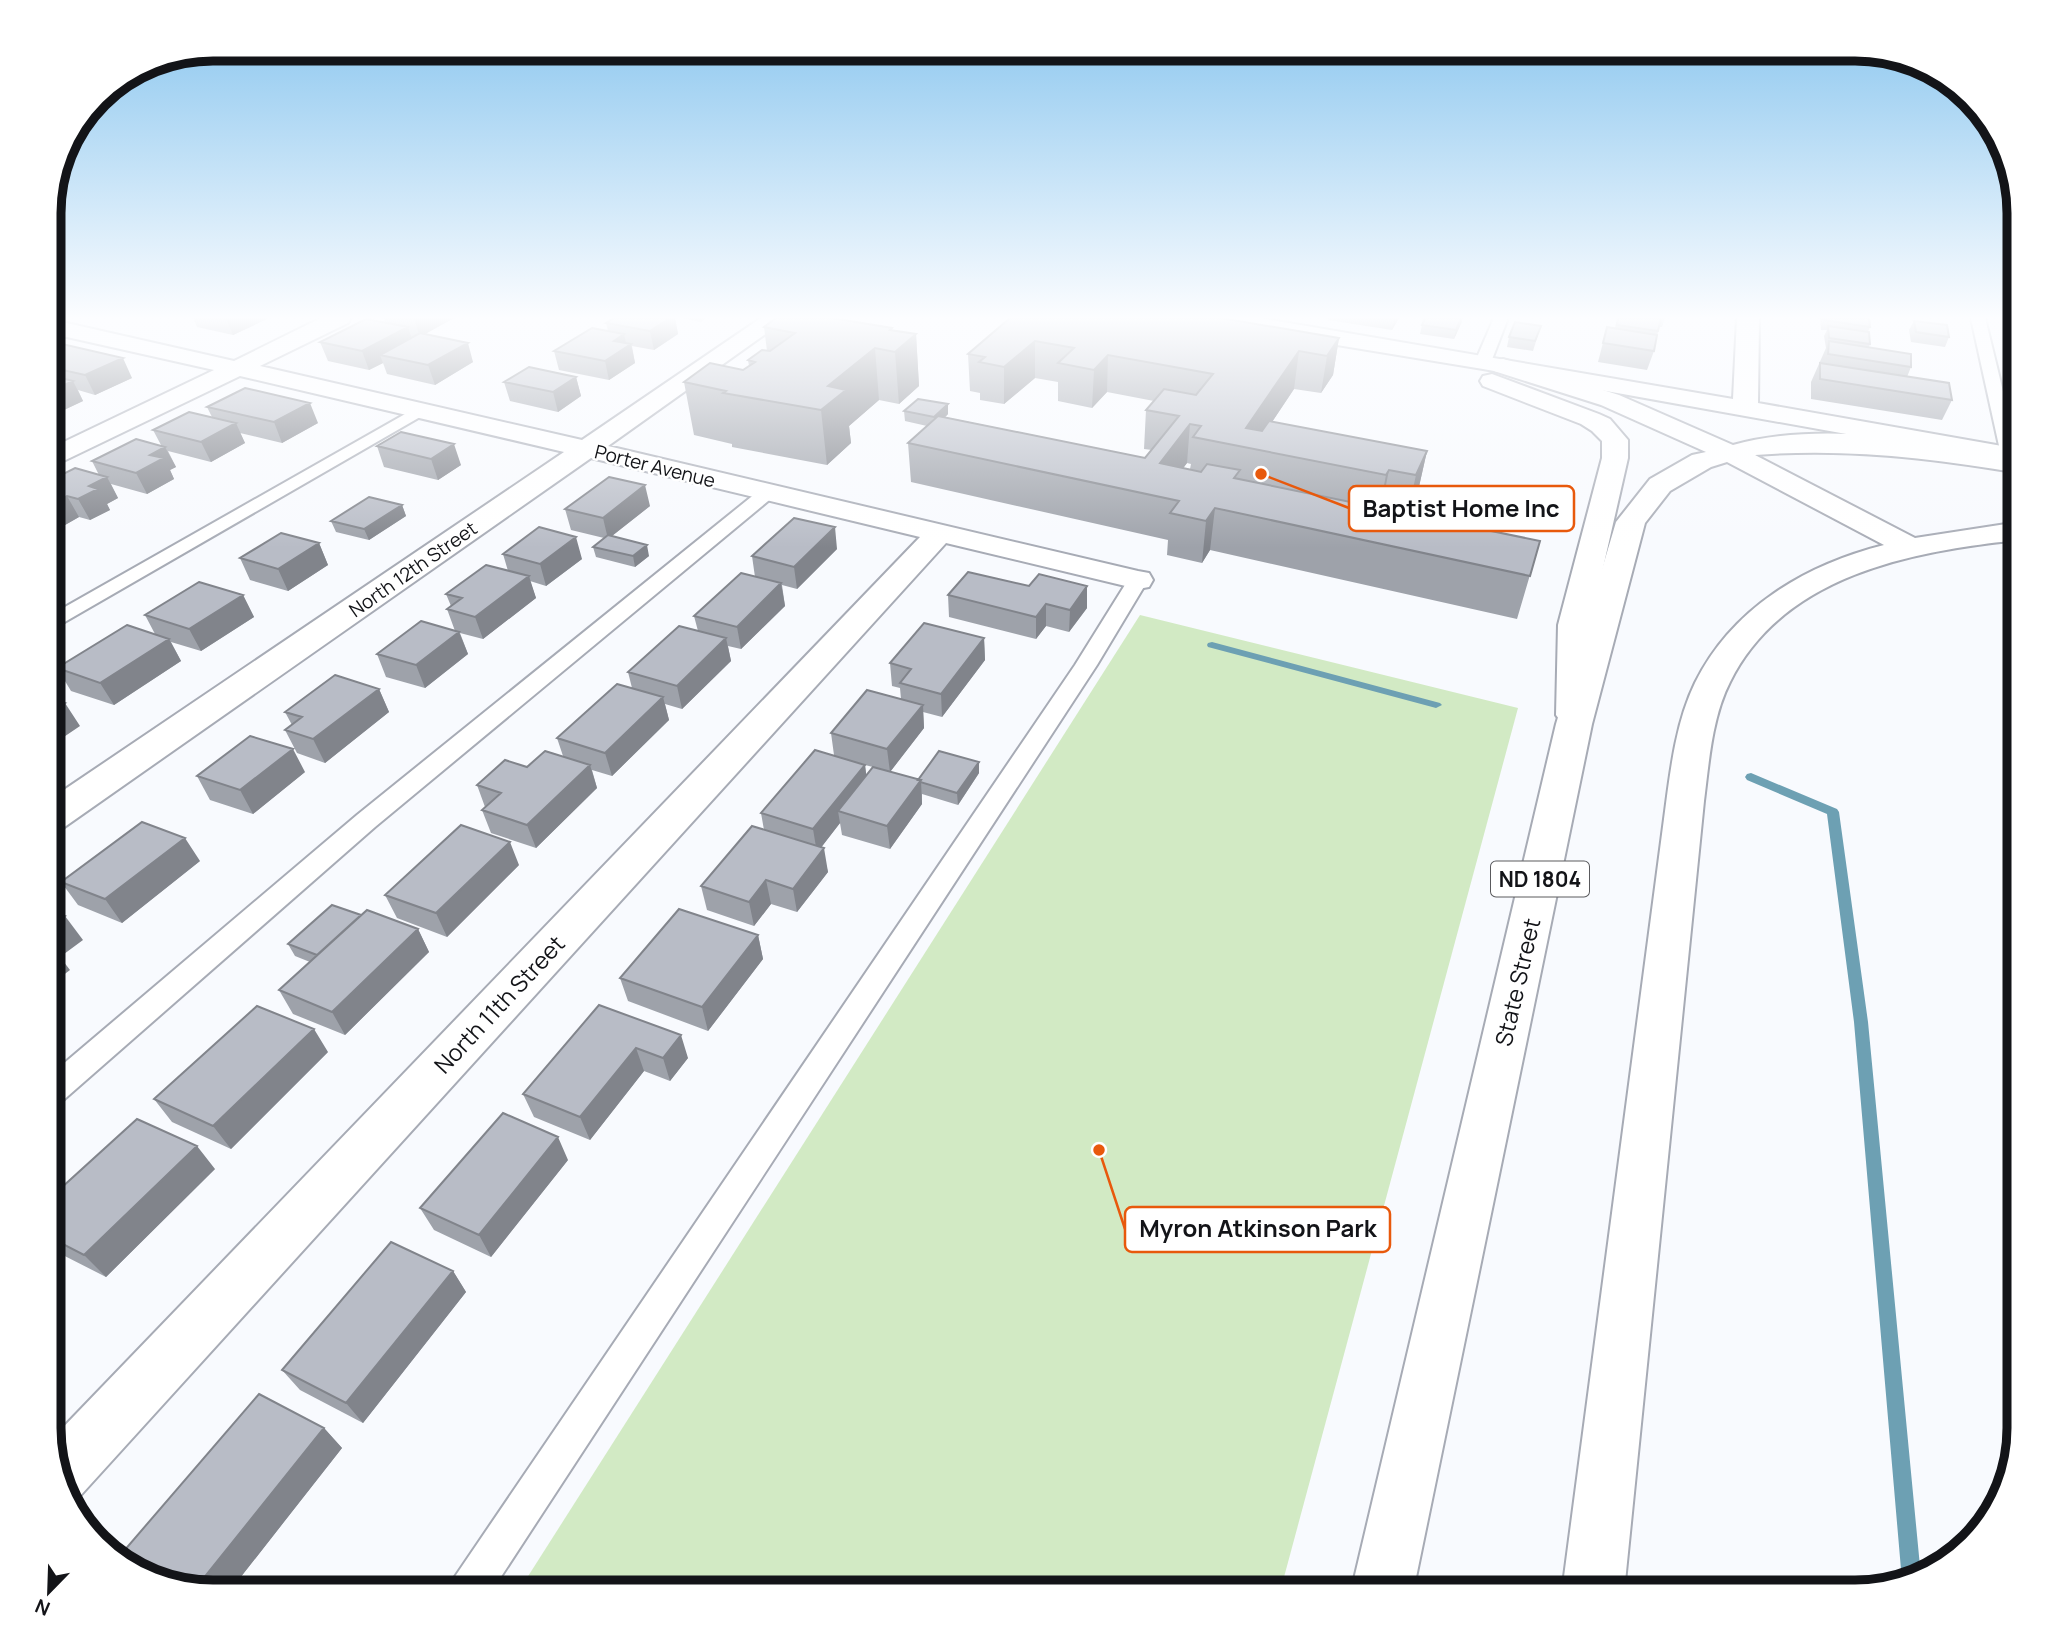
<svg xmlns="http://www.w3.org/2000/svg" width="2068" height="1641" font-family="Manrope,sans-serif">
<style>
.green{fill:#d2eac4}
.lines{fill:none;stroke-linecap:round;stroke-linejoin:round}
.stream{fill:#6da0b3;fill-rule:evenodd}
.lane-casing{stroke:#a7abb5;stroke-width:4}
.street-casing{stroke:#a7abb5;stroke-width:4}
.primary-casing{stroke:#a7abb5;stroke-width:4}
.lane{fill:#fff;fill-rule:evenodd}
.street{fill:#fff;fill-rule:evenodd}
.primary{fill:#fff;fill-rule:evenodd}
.wall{fill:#9ea2aa;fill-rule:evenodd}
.shaded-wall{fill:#81848b}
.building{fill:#b8bcc6;stroke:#81848b;stroke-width:2}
.labels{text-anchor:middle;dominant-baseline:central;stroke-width:5;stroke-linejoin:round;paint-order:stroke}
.far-street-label{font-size:19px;fill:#131418;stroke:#fff}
.shield{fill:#fff;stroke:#5a5a5d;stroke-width:2}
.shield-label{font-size:21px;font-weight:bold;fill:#131418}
.street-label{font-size:23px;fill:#131418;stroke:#fff}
.rim{fill:none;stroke:#131418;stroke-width:9}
.leader{fill:none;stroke:#e8590c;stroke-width:2.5}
.callout-dot{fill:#e8590c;stroke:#fff;stroke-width:2.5}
.callout{fill:#fff;stroke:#e8590c;stroke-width:2.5}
.callout-label{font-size:24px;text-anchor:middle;font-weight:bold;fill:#131418}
</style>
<rect width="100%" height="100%" fill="#f8fafe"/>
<path class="green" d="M1140,615l378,93 -238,884h-762z"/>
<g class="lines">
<path class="stream" d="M1212,642l228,61 2,2 -6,3 -228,-61 -1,-2 1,-2z
M1751,773l86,36 2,3 29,210 53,555 -19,4 -48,-559 -27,-208 -80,-34 -2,-3 2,-3z"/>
<g class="lane-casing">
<path id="lane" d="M1494,318h14l-17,44 -3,3h-10l-3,-3z
M1971,318h14l34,139 -1,11h-12l-3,-4z
M68,327l7,4 -2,3 -24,9v-9z
M421,405l8,5 -2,3 -378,218v-15z
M767,488l6,1 3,4 -3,4 -398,330 -315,276 -11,3v-30l308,-261 404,-326z
M1138,574l10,6 -51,85 -606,927h-43l6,-14 621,-913 53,-85z"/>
</g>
<g class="street-casing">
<path id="street" d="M321,318h30l-3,5 -88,43 322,74 179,-122h27l-180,128 530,125 11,2 4,7 -4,7 -11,2 -192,-46 -866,953 -13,5 -17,-60 870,-904 -329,-79 -528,370 -14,4v-32l515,-348 -324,-76 -191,92v-19l165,-79 -165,-37v-14l185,42z
M1205,318h55l473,81 4,-81h22l-1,85 261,46v16l-536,-96 -267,-44 -8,-2z
M1492,374l107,40 11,5 18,21v18l-38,167 2,90 -6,8 -12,3 -12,-3 -6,-8 2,-90 44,-167v-17l-10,-10 -11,-7 -98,-38 -3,-5 3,-5z"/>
</g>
<g class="primary-casing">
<path id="primary" d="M1503,359l116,36 114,50c92,-25 195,-4 286,12v16c-88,-15 -174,-25 -264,-18l160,83 104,-16v18c-107,11 -236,35 -289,142 -18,35 -21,80 -26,119l-80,791h-62l102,-773c6,-45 11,-95 31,-136 37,-75 110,-118 189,-138l-157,-83 -16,5 -41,24 -25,32 -53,201 -179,868h-62l205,-868 60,-202 34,-43 42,-24 14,-3 -105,-47 -107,-34 -3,-5 3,-5z"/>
</g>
<use href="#lane" class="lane"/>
<use href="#street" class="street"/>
<use href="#primary" class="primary"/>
</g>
<path class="wall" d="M193,318h76l-36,17 -36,-8z
M384,318h70l-30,16 49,28 -38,23 -48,-11 -4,-11 -14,7 -41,-9 -8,-19 65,-20z
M614,318h61l3,16 -24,16 -22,-4 3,17 -26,17 -50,-10 -5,-19 54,-20 -2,-8z
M681,318h25l-5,4z
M1010,318l329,20 -6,37 -12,18 -27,-4 -22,33 155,29 -9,40 -10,23 132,27 -23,78 -307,-69 -8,13 -35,-8 1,-15 -257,-58 -3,-39 19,-17 -22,-5 -1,-10 44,3 -3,3 200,41 7,-8 -8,-1 2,-39 8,-9 -47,-9 -15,16 -34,-7v-19l-23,-4 -31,26 -24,-4v-7l-10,-2 -2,-37zM1187,463l4,1 -1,5 -7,-1z
M1328,318h71l-7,12 -64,-10z
M1425,318h38l-9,21 -34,-5 2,-9z
M1617,318h48l-3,9h-3l-5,24 -7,19 -49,-8 9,-35 8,1z
M1820,318h49l1,9 -2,5 2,12 -1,3 42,20 -4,10 45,23 -10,20 -131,-21v-17l15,-34 -2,-12 3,-6h-6z
M1914,321l35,16 -4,10 -34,-5 -2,-12z
M764,327l128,3 24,4 3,52 -20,18 -20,-4 -30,26 2,17 -24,22 -95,-18v-3l-38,-9 -10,-53 59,-12 6,-4 -1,-6 19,-9z
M1538,335l-5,16 -26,-4 2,-10z
M49,341l83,37 -37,17 -17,-5 5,11 -34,16z
M576,377l5,19 -23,16 -48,-11 -6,-19z
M207,407l111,16 -36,20 -42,-10 5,10 -34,19 -43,-11 8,16 -6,3 4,9 -27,15 -36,-10 7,14 -11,6 3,6 -20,10 -11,-3 -21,12 -9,-3v-45l50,-6 -7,-14 69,-16 -8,-15 59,-13z
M377,446l84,19 -23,15 -54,-13z
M402,505l4,11 -37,24 -33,-8 -5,-11z
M650,506l-38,30 37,20 -14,11 -39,-10 -3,-10 11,-9 -33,-8 -6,-21z
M319,543l9,22 -40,26 -38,-11 -10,-22z
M837,549l-40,40 -15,-4 3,21 -44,43 -13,-3 3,15 -49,48 -17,-5 4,16 -57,56 -20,-6 5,18 -61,60 -45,-15 -9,-23 3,-3 -8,-22 50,-18 36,-11 -6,-18 75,-50 -4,-16 70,-41 -4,-15 61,-39 -3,-21z
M503,554l79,5 -36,27 -16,-5 6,17 -53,41 -23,-6 8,21 -43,34 -39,-11 -9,-23 78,-23 -8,-22 4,-3 -5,-12 62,-23z
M1029,586h58v22l-18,24 -23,-6 -10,13 -87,-22 -1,-22z
M243,595l11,22 -53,34 -30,-9 10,19 -67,44 -43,-14 -14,-23 98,-34 -10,-19z
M984,638l1,22 -43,57 -19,-5 1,16 -34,44 28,8 61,-7 -21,32 -36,-11v10l-32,45 -48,-14 -2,-12 -19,24 7,25 -31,40 -26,-8 -17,22 -47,-16 -6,-24 63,-56 -3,-17 73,-58 -3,-22 70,-34 -1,-11 -8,-2 -2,-23zM865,765l8,2 -7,9z
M379,689l10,23 -64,51 -28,-10 -12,-23 7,-5 -7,-13z
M305,772l-52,42 -43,-14 -13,-24z
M200,861l-78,62 -44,-18 -17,-23z
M519,865l-72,72 -50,-19 -12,-23z
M361,915l57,14 11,23 -84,83 -52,-21 -14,-24 31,-28 -15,-6 -7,-12z
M758,935l5,24 -55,72 -80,-30 -8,-23z
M599,1005l89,53 -18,23 -26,-10 -54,69 -56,-23 -11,-23z
M328,1052l-97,97 -59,-27 -18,-23z
M568,1160l-77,97 -57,-27 -14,-22z
M215,1169l-109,108 -57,-29v-49z
M453,1271l13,21 -103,131 -63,-33 -18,-20z
M324,1428l18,20 -113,144h-16l-42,-8 -23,-14 -25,-18z"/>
<path class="shaded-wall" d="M226,318h43l-36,17z
M414,318h40l-34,19z
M670,318h5l3,16 -24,16 -4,-19z
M1395,318h4l-7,12z
M1461,318h1v4l-8,17 2,-9z
M408,327l6,19 -34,9 3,8 -14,7 -7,-19z
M624,334l3,13 4,-3 4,19 -26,17 -4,-19 9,-20z
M916,334l3,52 -20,18 -4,-52z
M1339,338l-6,37 -12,18 6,-37z
M1035,341v37l-31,26v-37z
M468,343l5,19 -38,23 -7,-20z
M875,348l4,52 -30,26 2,17 -24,22 -6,-55 7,-24z
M1299,351l-5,38 -40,60 -8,-21z
M1108,355l-1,37 -15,16 2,-38z
M123,358l9,20 -37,17 -10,-20z
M576,377l5,19 -23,16 -5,-20z
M73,381l10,20 -34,16v-25z
M310,403l8,20 -36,20 -8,-21z
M948,404v10l-13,13 -1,-10z
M236,423l9,20 -34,19 -10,-20z
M1190,424l-3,39 -25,34 -2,-34z
M454,444l7,21 -23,15 -7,-21z
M165,447l11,20 -6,3 4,9 -27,15 -11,-21 14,-18z
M1427,451l-9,40 -11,25 9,-41z
M1389,470l-8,40 -3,6 8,-41z
M107,477l11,21 -11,6 3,6 -20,10 -12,-21 11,-13z
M645,485l5,21 -42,33 -5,-21z
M67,496l12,21 -21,12 -9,-16v-8z
M402,505l4,11 -37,24 -5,-11z
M1215,508l-5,42 -8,13 4,-42z
M835,527l2,22 -40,40 -3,-22z
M49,535l4,7 -4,2z
M576,537l6,22 -36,27 -6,-22z
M319,543l9,22 -40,26 -10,-22z
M647,545l2,11 -14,11 -2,-11z
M529,576l7,22 -53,41 -8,-22z
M781,583l4,23 -44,43 -4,-22z
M1087,586v22l-18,24 1,-22z
M243,595l11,22 -53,34 -12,-22z
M1046,604v22l-10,13v-22z
M459,632l9,22 -43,34 -9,-23z
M726,638l5,23 -49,48 -5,-23z
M984,638l1,22 -43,57 -1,-23z
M169,639l12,22 -67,44 -14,-22z
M379,689l10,23 -64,51 -12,-24z
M663,697l6,23 -57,56 -7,-23z
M65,703l15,23 -31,21v-34z
M923,705l1,23 -34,44 -3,-23z
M293,749l12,23 -52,42 -13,-24z
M979,762v11l-21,32 -1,-12z
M590,765l7,23 -61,60 -9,-23z
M865,765l3,23 -30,23 2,12 -23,30 -4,-24z
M921,780l1,24 -32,45 -3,-23z
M185,838l15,23 -78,62 -17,-24z
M510,842l9,23 -72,72 -11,-24z
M824,848l4,24 -31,40 -4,-23z
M766,880l5,24 -17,22 -5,-24z
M65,916l18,24 -23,17 10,13 -21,16v-58z
M418,929l11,23 -84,83 -13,-23z
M758,935l5,24 -55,72 -6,-24z
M314,1029l14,23 -97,97 -18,-23z
M681,1035l7,23 -18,23 -7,-23z
M636,1048l8,23 -54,69 -10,-23z
M558,1137l10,23 -77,97 -12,-22z
M197,1146l18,23 -109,108 -22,-22z
M453,1271l13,21 -103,131 -17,-20z
M49,1296l12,11 -12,12z
M324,1428l18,20 -113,144h-16l-18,-3z"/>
<path class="building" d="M614,318h56l-20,13 -44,-8z
M776,318h56l60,10 -2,2 26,4 -21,18 -20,-4 -47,38 18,4 -25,20 -98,-17 3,-2 -42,-9 26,-19 33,7 12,-8 -7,-2 14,-10 8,1 25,-18 -31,-6z
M1010,318h211l118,20 -12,18 -28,-5 -53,77 16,3 7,-10 158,30 -11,24 -27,-5 -3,5 -193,-38 8,-11 -11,-2 -30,39 41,9 6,-8 33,6 -6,8 306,63 -10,35 -315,-68 -9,13 -36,-8 9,-12 -271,-58 30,-27 207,42 34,-42 -33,-6 18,-21 32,6 17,-21 -105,-19 -14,15 -36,-7 16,-15 -39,-7 -31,26 -25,-5 6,-5 -17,-3z
M1425,318h36l-5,12 -34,-5z
M1618,318h43l-3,13 -41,-6z
M1824,318h45l1,9 -46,-7z
M366,319l42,8 -46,24 -42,-9z
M1914,321l33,4 2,12 -33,-5z
M1515,322l26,4 -6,15 -26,-4z
M1828,326l41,6 1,12 -41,-6z
M1607,327l50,8 -3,16 -51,-8z
M592,328l32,6 -10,7 17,3 -26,17 -51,-10z
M420,333l48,10 -40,22 -48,-10z
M49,341l74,17 -38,17 -36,-8z
M1829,341l82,13v13l-83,-13z
M1820,363l129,20 3,17 -132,-21z
M529,367l47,10 -23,15 -49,-10z
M49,375l24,6 -24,11z
M245,388l65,15 -36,19 -67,-15z
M918,399l30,5 -14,13 -30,-6z
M189,412l47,11 -35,19 -48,-12z
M401,432l53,12 -23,15 -54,-13z
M136,439l29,8 -15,8 14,3 -28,15 -44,-12z
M75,468l32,9 -18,9 9,3 -20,10 -11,-3 -18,9v-24z
M609,477l36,8 -42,33 -38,-9z
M369,497l33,8 -38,24 -33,-8z
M794,518l41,9 -41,40 -42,-11z
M539,527l37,10 -36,27 -37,-10z
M281,533l38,10 -41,26 -38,-11z
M608,535l39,10 -14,11 -40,-9z
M486,565l43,11 -54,41 -28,-8 15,-11 -16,-4z
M968,572l61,14 10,-12 48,12 -17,24 -24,-6 -10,13 -88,-22z
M741,573l40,10 -44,44 -43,-11z
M199,582l44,13 -54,34 -44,-14z
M421,621l38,11 -43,33 -39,-11z
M924,623l60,15 -43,56 -41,-11 11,-14 -21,-6z
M127,625l42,14 -69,44 -43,-15z
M679,626l47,12 -49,48 -49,-14z
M335,675l44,14 -66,50 -28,-9 17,-13 -17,-5z
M617,684l46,13 -58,56 -48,-15z
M867,690l56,15 -36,44 -56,-16z
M49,698l16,5 -16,10z
M250,736l43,13 -53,41 -43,-14z
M815,750l50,15 -52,64 -52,-16z
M545,751l45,14 -63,60 -45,-15 19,-17 -24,-8 28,-25 22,7z
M939,751l40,11 -22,31 -37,-11 1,-2h-3z
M873,767l48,13 -34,46 -49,-15z
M142,822l43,16 -80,61 -44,-17z
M461,825l49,17 -74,71 -51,-18z
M752,826l72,22 -31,41 -27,-9 -17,22 -48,-16z
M332,905l29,10 -44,40 -29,-11z
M679,909l79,26 -56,72 -82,-29z
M49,910l16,6 -16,12z
M367,910l51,19 -86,83 -53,-22z
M599,1005l82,30 -18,23 -27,-10 -56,69 -57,-23z
M257,1006l57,23 -101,97 -59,-27z
M503,1113l55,24 -79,98 -59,-27z
M137,1119l60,27 -113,109 -35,-18v-38z
M391,1242l62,29 -107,132 -64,-33z
M259,1394l65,34 -129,161 -15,-4 -57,-33z"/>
<linearGradient id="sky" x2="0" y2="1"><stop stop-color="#86c4ee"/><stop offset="0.58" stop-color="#fcfdff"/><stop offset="1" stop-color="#fcfdff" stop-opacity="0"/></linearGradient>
<rect width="2068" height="548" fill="url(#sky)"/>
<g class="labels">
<g class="far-street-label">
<text transform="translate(655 466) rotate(14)">Porter Avenue</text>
<text transform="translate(413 569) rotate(-35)">North 12th Street</text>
</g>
<rect class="shield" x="1491" y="861.5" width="98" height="35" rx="5"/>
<g class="shield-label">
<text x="1540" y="879">ND 1804</text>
</g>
<g class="street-label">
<text transform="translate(1517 982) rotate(-77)">State Street</text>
<text transform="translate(499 1004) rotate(-47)">North 11th Street</text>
</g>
</g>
<path d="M0 0H2068V1641H0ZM213 61H1855A152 152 0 0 1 2007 213V1428A152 152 0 0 1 1855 1580H213A152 152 0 0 1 61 1428V213A152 152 0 0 1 213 61Z" fill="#fff" fill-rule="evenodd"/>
<path class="rim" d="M213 61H1855A152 152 0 0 1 2007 213V1428A152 152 0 0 1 1855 1580H213A152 152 0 0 1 61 1428V213A152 152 0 0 1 213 61Z"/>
<path class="leader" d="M1261 474L1349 508M1099 1150L1125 1229"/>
<g class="callout-dot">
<circle cx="1261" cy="474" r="7"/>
<circle cx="1099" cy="1150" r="7"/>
</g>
<g class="callout">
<rect x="1349" y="486" width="225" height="45" rx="7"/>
<rect x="1125" y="1207" width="265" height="45" rx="7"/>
</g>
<g class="callout-label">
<text x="1461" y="517">Baptist Home Inc</text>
<text x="1258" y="1237">Myron Atkinson Park</text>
</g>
<g transform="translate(49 1592) rotate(203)" stroke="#ffffff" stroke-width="5" paint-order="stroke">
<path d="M0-5L12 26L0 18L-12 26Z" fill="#131418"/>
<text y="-10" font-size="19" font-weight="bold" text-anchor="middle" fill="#131418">N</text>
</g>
</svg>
